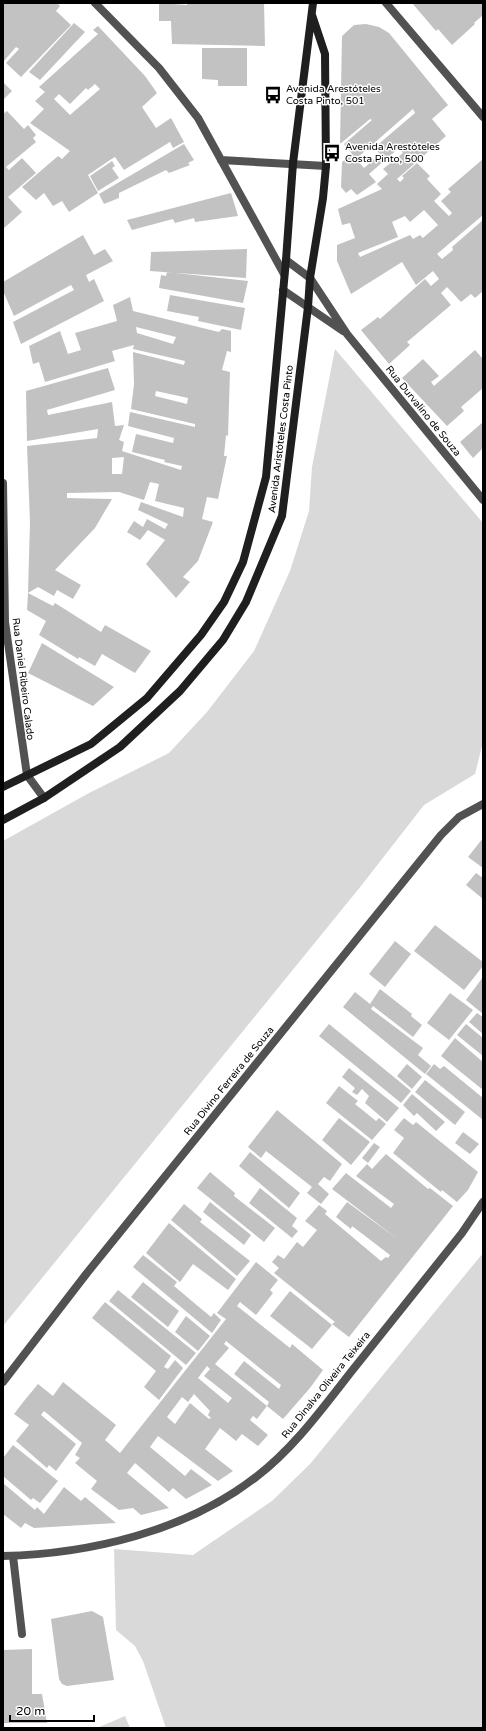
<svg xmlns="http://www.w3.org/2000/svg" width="486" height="1731" font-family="'Varela Round',sans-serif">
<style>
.green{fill:#d9d9d9}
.building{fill:#c2c2c2;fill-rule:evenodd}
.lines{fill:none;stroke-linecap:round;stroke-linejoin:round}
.lane{stroke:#525252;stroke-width:8}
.street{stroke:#525252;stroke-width:8}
.secondary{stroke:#1f1f1f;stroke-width:8}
.labels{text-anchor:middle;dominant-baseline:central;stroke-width:3;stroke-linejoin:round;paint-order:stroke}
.poi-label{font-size:10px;fill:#000;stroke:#fff;text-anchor:start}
.street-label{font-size:10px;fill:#000;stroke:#fff}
</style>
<rect width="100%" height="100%" fill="#fff"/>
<path class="green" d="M335,349l148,174v219l-8,32 -51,31 -63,81 -358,440v-485l86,-48 80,-40 38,-41 47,-61 36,-80 19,-60 3,-44z
M483,1253v475h-317l-23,-67 -8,-15 -19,-16 -2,-81 79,6 79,-54 38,-37z
M125,1716l5,12h-33z"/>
<path class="building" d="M3,3h54l3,3 -4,5 15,14 -50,52 -15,-14 13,-14 -3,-2 -13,15z
M159,3l28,2v-2h77l1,43 -93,-2 -1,-23h-12z
M412,3h71v12l-9,8 1,1 -23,21 -14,-16 -2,2z
M74,23l11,9 -45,48 -11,-8z
M366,24l13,3 10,6 59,72 -16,14 14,17 -49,43 3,3 4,-4 -2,-2 15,-13 13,13 -3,3 14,15 -7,7 15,15 3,-3 -11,-12 10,-9 -3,-3 35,-30v56l-46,39 5,5 11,-9 -1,-3 31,-27v71l-8,7 -4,-4 -10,8 -14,-15 -6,6 10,12 -44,37 3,3 -21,19 -28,-34 17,-13 2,2 45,-40 6,7 8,-7 -6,-8 -17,14 -14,-23 -51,32 -14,-33v-16l18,-7 -5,-15 -8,2 -4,-16 44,-20 -5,-5 11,-10 -5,-5 20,-16 -4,-5 -30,26 7,8 -19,13 -6,-6 -5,4 -5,-6 1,-25 10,-8 -8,-10 28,-24 -2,-1 -30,25 2,-108 12,-11zM413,109l2,4 -41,35 6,6 -16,14 -8,-9zM424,210l14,15 -15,13 -3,-3 -7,4 -3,-4 -50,22 -2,-4 40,-16 -6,-15 13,-6 5,6z
M98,26l47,50 12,17 -15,14 14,21 15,-10 13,24 -11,6 -3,-6 -46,28 -9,-13 -5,3 -22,15 10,18 -29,19 -7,-11 -9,5 -9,-13 -8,7 -14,-13 36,-31 4,3 8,-8 -40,-28 14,-14 -9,-8 10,-9 -6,-5 59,-53 -5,-4zM95,84l5,5 -30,26 -16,-16 5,-5 11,10 16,-16 2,2z
M202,48h45v38h-29v-6l-16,-1z
M3,82l9,9 -8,8 -1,-1z
M7,111l17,18 4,-4 8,10 -3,3 3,4 -30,25 3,3 13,-12 14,15 -28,24 14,15 -19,17v-115z
M184,144l10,16 -6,3 2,2 -21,8 -3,-3 -47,23v5l-15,6 -5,-10z
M112,161l3,5 -3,2 7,10 -21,13 -8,-15z
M231,193l7,23 -43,6 -1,-4 -19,5 -2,-4 -41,11 -5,-10z
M83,235l11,20 11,-6 8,12 -27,14 3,7 5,-3 10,22 -83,43 -8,-22 61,-32 -3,-5 -57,31 -11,-25v-9z
M247,249l-1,29 -96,-7 1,-19z
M167,272l81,9 -5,22 -84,-15 2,-13 5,1z
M170,295l75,13 -4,22 -43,-9 1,-4 -32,-6z
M130,297l3,14 86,21 3,-3 9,2v21l-4,-1 -5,19 8,2 -2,64 -2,-1 -2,21h3l-9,43 -11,-2 -5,22 11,3 -15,39 -15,16 7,5 -14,16 -30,-34 19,-24 -17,-10 -8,10 -13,-8 7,-11 9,6 4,-8 18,10 3,-5 -30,-14 3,-8 42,15 1,-9 -29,-7 4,-17 -9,-2 -6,18 -25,-8 -52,1v5l45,1 -17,29 -40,42 26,15 -8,14 -16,-9 -3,6 -16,-9 -10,6 2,-71 -3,-76 70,-8 1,-9 -71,12 -1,-50 82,-23 7,22 -68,20 1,5 64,-13 3,24 9,-1 -5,15 5,2 -2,9 59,19 1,-4 -18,-4 1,-2 -33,-8 4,-18 37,9 1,-5 -46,-12 2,-14 65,15v-3l-64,-15 3,-25 -1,-32 51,13 1,-4 -52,-12 1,-4 -22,6 3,10 -70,21 -6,-20 -6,2 -4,-18 31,-15 8,23 13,-4 -6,-17 42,-12 -4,-16zM136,327l40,10 -3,7 -36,-11zM156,391l32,7 -1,6 -32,-8zM124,457l-2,17h-10v-16z
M475,350l8,9v29l-22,19 3,4 -17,15 -45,-48 21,-19 16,17 -8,6 3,4z
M483,422v26l-10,10 -13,-16z
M28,593l25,13 2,-3 46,29 4,-7 46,26 -16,22 -33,-19 -7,12 -16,-9 -1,2 -39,-24 7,-14 -19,-11z
M42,643l72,44 -21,19 -65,-33z
M483,838v30l-15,-11z
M476,873l7,5v21l-17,-14z
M435,925l48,37v4l-19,24 -50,-39z
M395,941l16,13 -26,33 -16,-13z
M483,977v37l-17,-14z
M380,989l32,25 -1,2 11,9 -9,12 -40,-31 -2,3 52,39 -5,7 13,11 -6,8 -82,-67 12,-15 15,12z
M450,993l23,17 -24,30 -22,-17z
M477,1013l6,4v17l-14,-12z
M329,1024l82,67 -10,12 -82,-67z
M466,1024l17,14v18l-26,-21z
M455,1038l28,24v28l-42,-34z
M407,1064l15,13 -10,12 -15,-13z
M434,1064l6,5 4,-3 39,32v22l-57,-46z
M349,1068l50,40 -12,14 -22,-19 4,-7 -7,-7 -5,6 -5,-3 3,-4 -13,-11z
M425,1080l40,32 -10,13 -40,-33z
M339,1086l19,15 -3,3 21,17 3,-3 7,6 -14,16 -46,-37z
M412,1094l33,28 -9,9 -19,-18 -3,3 -11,-11z
M277,1110l65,54 -12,17 -6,-4 -6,7 11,10 -8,10 -14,-11 5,-6 -46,-36 -5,7 -13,-11z
M339,1118l31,24 -19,23 -29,-25z
M404,1118l9,7 3,-3 62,50 -10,18 -11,12 -15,-12 -1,2 -48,-39 11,-15 -10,-8z
M463,1132l16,12 -9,10 -15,-11z
M374,1143l6,4 -12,16 -6,-5z
M250,1152l50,41 -11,15 -50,-42z
M386,1154l42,35 2,-1 23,18 -104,131 -17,-13 3,-2 -61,-49 5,-5 -7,-6 6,-7 6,4 13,-17 6,5 14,-17 -12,-9 14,-16 8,6 -2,3 56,47 5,-4 2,1 2,-3 -38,-29 -1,3 -15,-12 11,-15 52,38 -67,-51 14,-16 45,35 3,-4 -38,-28 11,-12 5,5z
M210,1172l25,21 -1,3 41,32 -11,14 -67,-54z
M260,1188l37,30 -5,8 6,5 -6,7 -43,-35z
M210,1202l41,33 -7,10 -41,-33z
M184,1204l18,15 -2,3 50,39 -13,15 -66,-56z
M169,1223l67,56 -8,11 -35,-26 -13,18 -34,-29z
M143,1255l34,27 -3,4 37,31 3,-4 7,7 -9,13 -79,-66z
M256,1262l22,18 -8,10 3,3 -17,22 -16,-13 -3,4 53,42 2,-4 31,26 -13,18 -27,31 -16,-13 2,-4 -35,-28 10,-13 35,28 2,-4 -55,-44 -2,3 5,4 -14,16 52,42 -10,13 -4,-3 -3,4 18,15 -10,11 -16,-12 -6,7 -16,-13 -15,21 28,22 -15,10 -60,-45 -8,11 35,29 6,-7 21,16 -26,14 -13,-11 -4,4 -34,-29 -8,10 42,35 -28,7 -8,-7 -14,2 -28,-21 6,-8 -22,-18 5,-5 -5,-3 7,-12 -38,-32 -3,4 35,29 -20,27 -7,-6 -2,3 -31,-27 13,-16 -15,-11 10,-13 14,-17 15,12 10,-14 53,43 -11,15 15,13 106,-134 -9,-6zM207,1366l3,3 -6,7 28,22 -4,5 -30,-25zM194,1394l16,17 -2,4 3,3 -2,1 -19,-16 -15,21 -8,-7 15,-20 6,5z
M143,1282l36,29 -11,16 -37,-30z
M118,1290l78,63 -10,12 -77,-64z
M290,1291l42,34 -20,24 -42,-33z
M105,1302l66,54 -7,11 4,2 7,-9 8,8 -24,32 -15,-13 12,-16 -64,-53z
M186,1316l24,20 -12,15 -23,-19z
M13,1445l45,36 -18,22 -7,-5 -2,2 -28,-24v-18z
M3,1483l32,27 2,-3 7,7 20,-27 17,14 4,-4 31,26 -82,5 -9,-5 -4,5 -18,-14z
M92,1611l11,6 11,63 -47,6 -5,-2 -3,-5 -8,-60z
M32,1649v45h10l5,29h-44v-73z"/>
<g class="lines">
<path class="lane" d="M13,1556l9,78"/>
<path class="street" d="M95,3l64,65 39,50 86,156
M386,3l97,114
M221,160l105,6
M286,260l24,18 37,56 136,166
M283,290l60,41
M3,483l2,139 22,153 17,23
M3,1382l84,-109 354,-438 18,-18 24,-13
M3,1556c86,-2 184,-25 253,-79 37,-28 66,-68 95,-105 37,-46 74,-93 111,-139l21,-31"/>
<path class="secondary" d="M3,787l88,-43 56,-46 54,-63 23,-33 19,-40 23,-85 20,-217 7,-97 20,-160
M3,820l41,-22 76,-51 60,-56 43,-51 23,-38 36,-86 26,-209 2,-29 13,-80 3,-32 -1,-112 -13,-39"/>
</g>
<defs>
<g id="bus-bare" transform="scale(1.38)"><path d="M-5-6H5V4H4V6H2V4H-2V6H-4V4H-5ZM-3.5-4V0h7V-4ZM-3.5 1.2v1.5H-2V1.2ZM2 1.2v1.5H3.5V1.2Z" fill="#000" stroke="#fff" stroke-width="2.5" paint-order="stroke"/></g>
</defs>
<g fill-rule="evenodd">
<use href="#bus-bare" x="273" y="95"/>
<use href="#bus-bare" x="332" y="153"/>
</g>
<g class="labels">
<g class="poi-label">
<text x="286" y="89">Avenida Arestóteles<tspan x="286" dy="12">Costa Pinto, 501</tspan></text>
<text x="345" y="147">Avenida Arestóteles<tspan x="345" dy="12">Costa Pinto, 500</tspan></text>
</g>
<g class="street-label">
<text transform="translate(423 411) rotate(51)">Rua Durvalino de Souza</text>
<text transform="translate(281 439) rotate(-83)">Avenida Aristóteles Costa Pinto</text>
<text transform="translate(23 679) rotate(83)">Rua Daniel Ribeiro Calado</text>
<text transform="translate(229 1081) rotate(-51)">Rua Divino Ferreira de Souza</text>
<text transform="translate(326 1385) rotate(-51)">Rua Dinalva Oliveira Teixeira</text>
</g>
</g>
<rect width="486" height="1731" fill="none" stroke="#000000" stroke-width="8"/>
<path d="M10 1715v6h84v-6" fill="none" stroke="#000000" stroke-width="2"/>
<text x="16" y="1715" font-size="12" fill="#000000" stroke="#ffffff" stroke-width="3" paint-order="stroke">20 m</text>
</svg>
